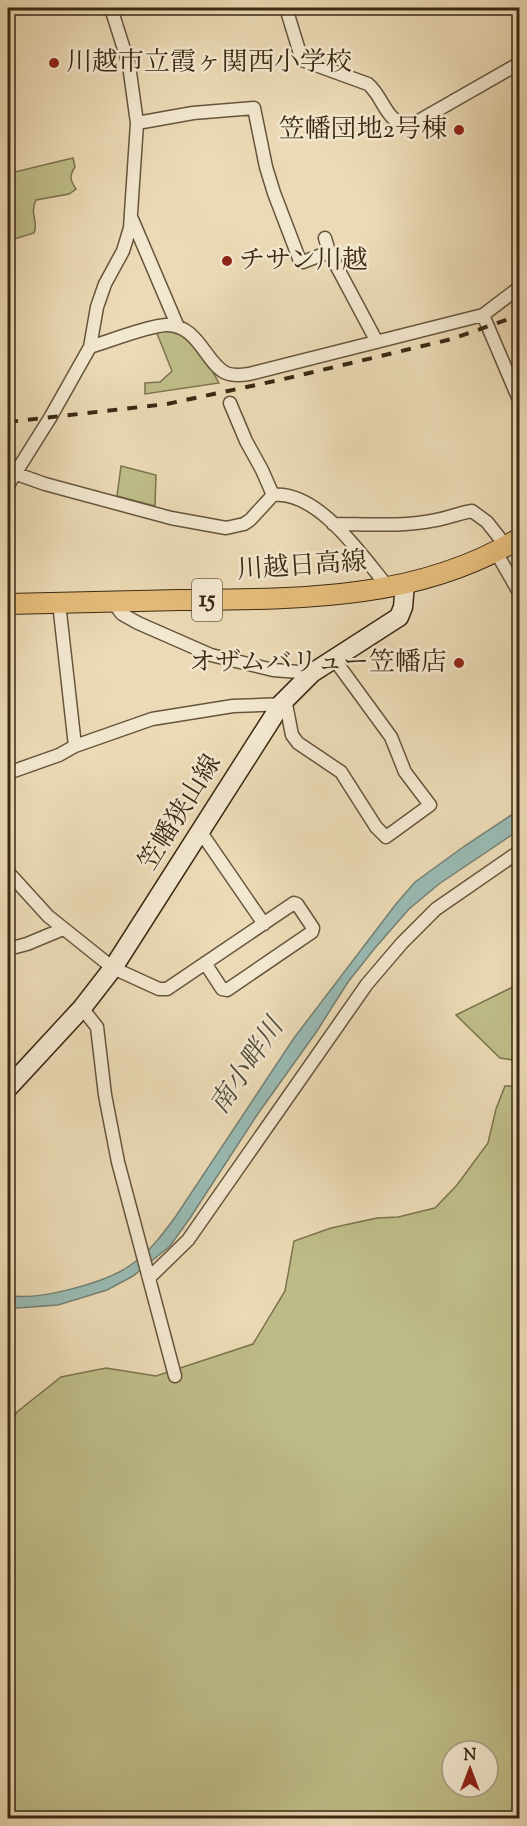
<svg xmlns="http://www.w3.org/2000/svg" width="527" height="1826" font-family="'Sorts Mill Goudy','Noto Serif JP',serif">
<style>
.green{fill:#bebd88;stroke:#7c734e;stroke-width:1.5;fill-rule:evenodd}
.water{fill:#99bab3;stroke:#738073;stroke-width:1.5}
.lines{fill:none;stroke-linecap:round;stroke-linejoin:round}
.minor-casing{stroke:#66553c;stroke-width:15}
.secondary-casing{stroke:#3a2913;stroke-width:21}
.primary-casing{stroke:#3a2913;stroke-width:22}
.minor{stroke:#f2e7cf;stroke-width:12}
.secondary{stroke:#f2e7cf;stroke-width:18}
.primary{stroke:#e6bd7a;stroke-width:20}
.rail{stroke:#3a2913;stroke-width:4;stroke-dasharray:10 10;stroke-linecap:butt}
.poi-dot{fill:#8f2418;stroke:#f2e7cf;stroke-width:2}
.labels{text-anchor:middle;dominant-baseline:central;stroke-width:5;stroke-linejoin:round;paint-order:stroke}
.shield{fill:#f2e7cf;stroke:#71624b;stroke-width:1.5}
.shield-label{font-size:24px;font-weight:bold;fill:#3a2913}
.poi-label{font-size:26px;fill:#3a2913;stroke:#f2e7cf;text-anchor:start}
.street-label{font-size:26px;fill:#3a2913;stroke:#f2e7cf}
.water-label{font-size:27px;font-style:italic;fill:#524d3b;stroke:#f2e7cf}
</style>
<rect width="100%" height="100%" fill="#ebdab5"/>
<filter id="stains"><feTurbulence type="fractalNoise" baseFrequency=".00333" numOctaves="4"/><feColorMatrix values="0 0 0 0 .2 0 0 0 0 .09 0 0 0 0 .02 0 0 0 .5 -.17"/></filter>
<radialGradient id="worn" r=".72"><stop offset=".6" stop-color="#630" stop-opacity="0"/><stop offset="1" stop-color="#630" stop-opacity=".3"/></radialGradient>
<path class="green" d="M8,158l7,14 58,-14 2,9c-6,9 -5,13 1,22l-7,5 -33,6c-7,15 3,20 -2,33l-26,8z
M168,330c27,4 39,32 51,53l-74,11v-11l15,-1 12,-11 -16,-40z
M121,466l35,9 -1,31 -38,-10z
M519,984v77l-19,-3 -44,-43z
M505,1086h14v732h-511v-391l9,-15 44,-35 45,-9 50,8 97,-32 32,-53 9,-50 37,-13 46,-10 21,-1 37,-9 22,-23 31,-42 8,-34zM452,1751h36v36h-36z"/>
<path class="water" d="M519,810v20l-80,54 -30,25 -34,39 -27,34 -31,49 -60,84 -67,103 -20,28 -37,30 -26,14 -49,15 -41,3 -9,-2v-11c28,7 101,-13 124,-31 18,-13 31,-30 44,-48l118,-178 102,-134 19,-22 51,-37z"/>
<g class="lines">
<g class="minor-casing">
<path id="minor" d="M286,8l16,52 66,24c18,15 17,44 47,39l105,-60
M137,123l56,-10 61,-5 12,59 8,26 26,68 3,1 26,-10 48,90
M132,219l46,108
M325,238l4,14
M483,315l37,87
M90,347c20,-6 57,-21 76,-22 32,-1 40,39 60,48 7,3 16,2 23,1l234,-59 37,-28
M230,403l16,38 16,29 11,25
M14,473l31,11 126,34 55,10 18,-4 6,-4 23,-25c45,-5 89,61 115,92
M8,485l42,-67 40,-71 7,-40 8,-23 18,-33 7,-23 7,-105 -8,-58 -18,-57
M333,524c33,0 71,3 103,-4 12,-2 23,-7 36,-9l15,11 19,24
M496,552l24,42
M112,601l10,13 16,9 73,32 62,15 39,3
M59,603l16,143
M8,773l51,-18 16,-9 77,-27 81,-13 53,-2 6,31 6,8 43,29 35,55 10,10 44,-32 -25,-33 -14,-35 -57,-78
M200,831l64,93
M8,872l40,44 65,52 46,21h8l127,-86 3,1 16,24 -1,4 -85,58 -5,-1 -17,-26
M8,949l19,-5 36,-15
M82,1008l15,19 8,68 13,67 57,214
M149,1278l39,-38 179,-256 35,-41 34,-34 84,-58"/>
</g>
<g class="secondary-casing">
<path id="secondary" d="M8,1088l74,-80 31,-40 169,-265 30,-30 87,-56 4,-10 2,-23"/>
</g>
<g class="primary-casing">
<path id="primary" d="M8,604c57,-1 115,-3 172,-4 117,-1 237,1 340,-62"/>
</g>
<use href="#minor" class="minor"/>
<use href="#secondary" class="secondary"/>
<use href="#primary" class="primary"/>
<path class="rail" d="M8,422l159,-18 117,-25 168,-40 68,-24"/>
</g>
<g class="poi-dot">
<circle cx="54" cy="63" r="6"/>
<circle cx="459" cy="130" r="6"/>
<circle cx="227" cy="261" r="6"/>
<circle cx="459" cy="663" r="6"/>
</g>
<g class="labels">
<rect class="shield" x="192" y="579" width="30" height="42" rx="4.5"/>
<g class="shield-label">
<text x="207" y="600">15</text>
</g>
<g class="poi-label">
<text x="66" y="63">川越市立霞ヶ関西小学校</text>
<text x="447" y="130" text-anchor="end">笠幡団地2号棟</text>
<text x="239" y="261">チサン川越</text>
<text x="447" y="663" text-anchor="end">オザムバリュー笠幡店</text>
</g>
<g class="street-label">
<text transform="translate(302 567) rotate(-4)">川越日高線</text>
<text transform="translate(181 813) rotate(-58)">笠幡狭山線</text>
</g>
<g class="water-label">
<text transform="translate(248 1067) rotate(-56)">南小畔川</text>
</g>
</g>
<rect width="527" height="1826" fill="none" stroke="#ebdab5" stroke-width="30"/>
<rect x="9" y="9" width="509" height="1808" fill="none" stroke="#3a2913" stroke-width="3"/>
<rect x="15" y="15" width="497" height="1796" fill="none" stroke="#3a2913" stroke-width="1.5"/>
<g transform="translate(470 1769)"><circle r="28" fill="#f2e7cf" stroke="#a89b84" stroke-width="1.5"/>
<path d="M0-4.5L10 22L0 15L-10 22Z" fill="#8f2418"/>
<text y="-9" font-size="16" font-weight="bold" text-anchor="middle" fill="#3a2913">N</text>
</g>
<rect width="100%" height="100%" filter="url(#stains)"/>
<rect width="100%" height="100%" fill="url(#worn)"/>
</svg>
